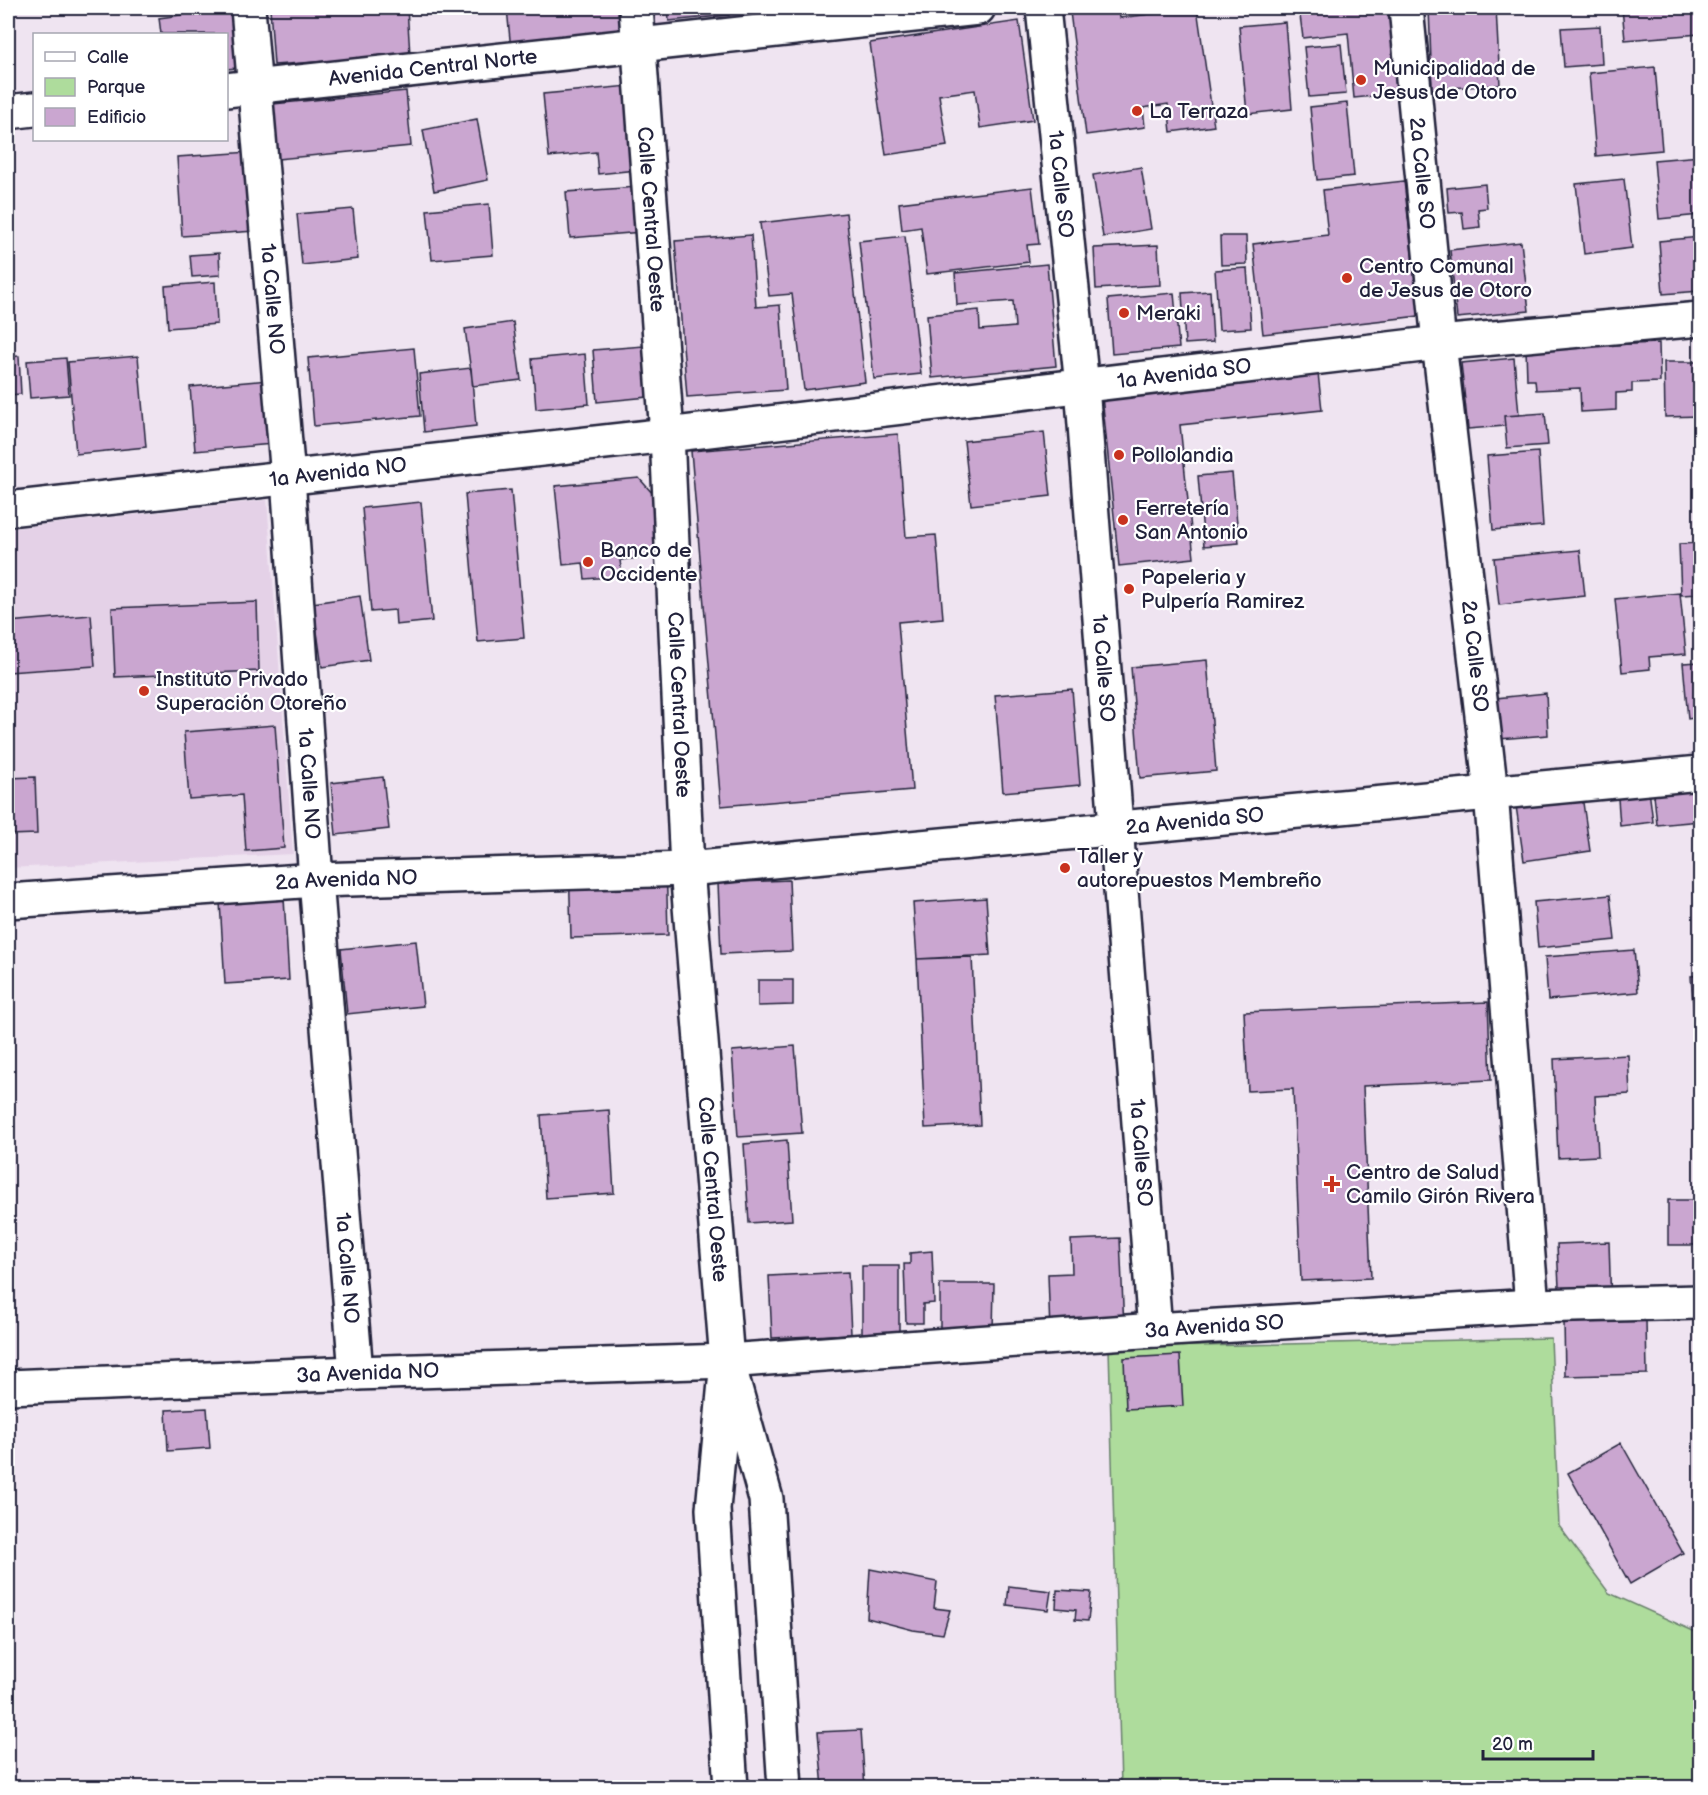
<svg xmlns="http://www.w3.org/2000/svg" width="1708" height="1795" font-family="'Balsamiq Sans',sans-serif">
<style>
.built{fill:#e4d1e7}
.green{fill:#aedc9c;stroke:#687f6c;stroke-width:1.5}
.building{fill:#caa6d0;stroke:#22223b;stroke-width:1.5}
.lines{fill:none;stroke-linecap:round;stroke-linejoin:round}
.minor-casing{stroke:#22223b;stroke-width:38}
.minor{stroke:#fff;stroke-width:33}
.poi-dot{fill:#c8321e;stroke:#fff;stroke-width:2}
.labels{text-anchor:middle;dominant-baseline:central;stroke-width:4.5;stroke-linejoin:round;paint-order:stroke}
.street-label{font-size:21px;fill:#22223b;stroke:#fff}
.poi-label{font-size:21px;fill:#22223b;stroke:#fff;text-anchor:start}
</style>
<rect width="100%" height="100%" fill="#efe4f1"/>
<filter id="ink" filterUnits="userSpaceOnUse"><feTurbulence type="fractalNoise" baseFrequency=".0167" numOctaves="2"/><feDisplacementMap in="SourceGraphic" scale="12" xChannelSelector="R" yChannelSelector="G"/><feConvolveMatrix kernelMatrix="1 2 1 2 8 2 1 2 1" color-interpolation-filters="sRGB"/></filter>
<g filter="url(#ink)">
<path class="built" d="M653,8h205l-203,20z
M267,500l26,354 -285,14v-339z"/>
<path class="green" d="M1551,1338l8,188 50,67 91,41v153h-579l-12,-439z"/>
<path class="building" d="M193,8h37l7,60 -11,1v-35h-65l-2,-16 35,-5z
M270,8h137l3,47 -136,10z
M507,8h115l3,32 -114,10z
M668,8h107l-46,5v2l-60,6z
M1105,8h13l2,10 77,-10 17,118 -43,6 -3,-28 -25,4 2,19 -59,8 -16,-123z
M1299,8h98l8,85 -51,5 -6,-65 -45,5z
M1429,8h67l4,77 -68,4z
M1622,8h78v26l-75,6z
M1019,21l14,99 -53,8 -5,-38 -36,5 8,51 -61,9 -16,-112z
M1285,22l7,87 -45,5 -8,-88z
M1600,26l2,38 -38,3 -3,-39z
M1341,44l5,50 -37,3 -5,-50z
M1695,65h5v45h-3z
M1655,67l7,83 -66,6 -7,-83z
M629,86l7,84 -38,4 -2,-22 -47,5 -6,-63z
M406,91l5,55 -133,13 -5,-55z
M1347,103l7,73 -37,4 -7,-73z
M477,119l11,61 -54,11 -11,-61z
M250,152l5,79 -73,5 -5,-79z
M1700,156v59l-41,4 -5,-59z
M1141,167l10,62 -48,8 -10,-62z
M1624,179l8,69 -48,6 -8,-70z
M1404,181l15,135 -156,18 -10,-90 75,-9 -5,-45z
M1485,184l2,24 -9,1 2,18 -16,2 -2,-17 -13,1 -2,-25z
M638,187l4,45 -72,6 -4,-46z
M1032,187l7,57 -12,1 2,17 -102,12 -6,-47 -19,3 -3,-27z
M489,204l4,51 -61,5 -5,-50z
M353,209l5,50 -56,6 -5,-51z
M846,213l19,169 -61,8 -12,-96 -23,2 -9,-73z
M751,235l5,72 24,-2 6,85 -99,7 -12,-156z
M905,236l16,138 -47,5 -15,-138z
M1220,236h26l1,28 -26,1z
M1700,237v54l-37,3 -4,-53z
M1521,242l8,69 -72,7 -7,-68z
M1158,245l2,40 -64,4 -2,-41z
M219,253l1,22 -28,2 -2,-22z
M1047,264l9,102 -124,12 -5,-63 52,-5 1,20 35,-3 -2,-26 -56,4 -2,-32z
M1247,268l4,60 -32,2 -4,-60z
M215,282l2,42 -49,4 -3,-42z
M1210,291l3,51 -28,2 -3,-51z
M1174,293l5,55 -67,6 -4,-55z
M513,322l8,58 -48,6 -8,-57z
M1659,343l1,39 -28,1v9l-16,1v17l-35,2 -1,-24 -44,2 -1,-10h-8l-1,-32z
M644,346l4,51 -51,5 -4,-52z
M414,348l6,68 -106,10 -6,-68z
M585,354l4,50 -53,5 -4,-50z
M19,356l2,38 -13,1v-38z
M138,356l8,91 -70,7 -8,-92z
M66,358l3,37 -39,3 -3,-37z
M1514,358l5,57 -15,1 1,10 -37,3 -7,-66z
M1664,362h36v54l-35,1z
M471,368l5,58 -52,6 -5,-58z
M1318,373l4,37 -142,15 14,133 -75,8 -17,-170z
M268,380l5,64 -78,7 -5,-64z
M1545,413l3,32 -41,3 -3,-32z
M1044,432l7,64 -80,9 -7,-64z
M898,434l8,103 30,-2 7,83 -45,4 14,168 -191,16 -30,-355z
M1538,452l5,74 -50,4 -6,-74z
M1232,473l7,70 -35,3 -6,-70z
M639,478l14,16 6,62 -39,4 2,16 -37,3 -2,-16 -20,2 -8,-79z
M511,490l13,148 -46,4 -13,-148z
M421,502l11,119 -36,4 -1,-15 -24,2 -9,-104z
M1700,543v51l-19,1 -2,-51z
M1580,550l5,46 -86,9 -5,-47z
M1680,593l6,61 -37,3 1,12 -28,3 -7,-73z
M360,596l9,64 -47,7 -9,-64z
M257,602l2,69 -144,6 -3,-69z
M91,615l4,51 -87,6v-50z
M1207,660l9,111 -76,7 -9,-111z
M1700,662v55l-12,2 -5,-56z
M1072,689l8,96 -77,7 -8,-97z
M1546,693l2,42 -49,4 -3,-41z
M275,725l9,123 -38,3 -4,-56 -53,4 -5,-67z
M35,777l2,57 -29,1v-57z
M383,777l6,52 -53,6 -5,-52z
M1700,780v41l-43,4 -4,-41z
M1648,782l5,40 -33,4 -3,-41z
M1581,789l9,62 -66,10 -9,-62z
M666,858l2,77 -97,3 -2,-78z
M789,880l3,71 -71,3 -3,-71z
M1610,895l5,45 -77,8 -4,-46z
M284,898l5,82 -64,4 -5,-82z
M986,898l4,57 -73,4 -4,-56z
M416,941l7,65 -76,8 -6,-65z
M1634,950l4,42 -90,8 -3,-43z
M972,957l8,168 -55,3 -8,-169z
M1700,975v45h-6l-3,-44z
M758,980h35v25l-35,1z
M1488,1002l3,78 -128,6 8,192 -70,3 -8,-192 -45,2 -4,-79z
M795,1046l7,87 -64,4 -6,-86z
M1628,1055l2,39 -35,2 3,60 -40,2 -4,-99z
M609,1110l5,83 -68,5 -5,-83z
M787,1140l5,80 -43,3 -5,-79z
M1668,1200h32v45h-32z
M1120,1238l4,90 -74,4 -2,-58 24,-1 -1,-33z
M1609,1242l2,65 -51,2 -3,-65z
M932,1251l2,52 -11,1v19h-17l-2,-59h6v-11z
M862,1266h37v69h-37z
M848,1272l3,62 -79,4 -3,-62z
M940,1284h54l-1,48 -53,-1z
M1646,1320l1,54 -82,2 -1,-55z
M1697,1328h3v80z
M1180,1355l3,51 -57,3 -2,-51z
M207,1408l3,40 -42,3 -2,-41z
M1621,1443l62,110 -53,31 -62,-111z
M870,1569l67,13 -3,26 16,2 -7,24 -30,-4 -46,-12z
M1009,1586l42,5 -3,19 -41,-5z
M1057,1590l34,2 -3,29 -13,-1 1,-10 -20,-2z
M861,1730l4,58h-42l-5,-56z"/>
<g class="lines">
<g class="minor-casing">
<g id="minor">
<path id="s1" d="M248,8l40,470 28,402 40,493"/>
<path id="s2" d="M636,8l31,427 20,434 40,492 -14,148 18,279"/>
<path id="s3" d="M1043,8l39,378 73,944"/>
<path id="s4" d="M1406,8l33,335 52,450 41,513"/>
<path id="s5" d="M226,90l752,-82"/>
<path d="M8,112l26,-3"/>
<path id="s6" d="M8,509l659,-74 772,-92 261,-24"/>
<path id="s7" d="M8,901l308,-21 371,-11 1013,-96"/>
<path d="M733,1381l33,118 19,289"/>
<path id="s8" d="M8,1387l348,-14 371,-12 428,-31 377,-24 168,-4"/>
</g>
</g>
<use href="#minor" class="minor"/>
</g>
</g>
<g class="poi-dot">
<circle cx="1361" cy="80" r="6"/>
<circle cx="1137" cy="111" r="6"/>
<circle cx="1347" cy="278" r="6"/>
<circle cx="1124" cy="313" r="6"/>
<circle cx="1119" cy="455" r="6"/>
<circle cx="1123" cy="520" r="6"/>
<circle cx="588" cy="562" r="6"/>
<circle cx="1129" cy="589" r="6"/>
<circle cx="144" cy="691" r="6"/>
<circle cx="1065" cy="868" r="6"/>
<path d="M1329 1175h6v6h6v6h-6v6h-6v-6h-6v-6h6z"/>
</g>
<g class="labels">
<g class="street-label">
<text stroke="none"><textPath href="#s5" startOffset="208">Avenida Central Norte</textPath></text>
<text stroke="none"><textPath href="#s4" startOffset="166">2a Calle SO</textPath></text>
<text stroke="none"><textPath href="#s3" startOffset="177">1a Calle SO</textPath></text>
<text stroke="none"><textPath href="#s2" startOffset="212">Calle Central Oeste</textPath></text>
<text stroke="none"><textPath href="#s1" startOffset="292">1a Calle NO</textPath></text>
<text stroke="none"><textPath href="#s6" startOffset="1184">1a Avenida SO</textPath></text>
<text stroke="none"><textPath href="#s6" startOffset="332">1a Avenida NO</textPath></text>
<text stroke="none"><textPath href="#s4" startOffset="652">2a Calle SO</textPath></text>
<text stroke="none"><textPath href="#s3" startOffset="663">1a Calle SO</textPath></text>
<text stroke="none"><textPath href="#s2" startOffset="698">Calle Central Oeste</textPath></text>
<text stroke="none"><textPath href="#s1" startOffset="778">1a Calle NO</textPath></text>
<text stroke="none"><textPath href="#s7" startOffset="1190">2a Avenida SO</textPath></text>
<text stroke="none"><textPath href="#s7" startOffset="339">2a Avenida NO</textPath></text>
<text stroke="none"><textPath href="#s3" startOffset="1149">1a Calle SO</textPath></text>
<text stroke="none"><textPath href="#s2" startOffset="1184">Calle Central Oeste</textPath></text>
<text stroke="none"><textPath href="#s1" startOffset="1264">1a Calle NO</textPath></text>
<text stroke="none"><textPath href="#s8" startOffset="1208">3a Avenida SO</textPath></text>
<text stroke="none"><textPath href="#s8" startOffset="360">3a Avenida NO</textPath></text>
</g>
<g class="poi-label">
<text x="1373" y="68">Municipalidad de<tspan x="1373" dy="24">Jesus de Otoro</tspan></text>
<text x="1149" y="111">La Terraza</text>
<text x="1359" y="266">Centro Comunal<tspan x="1359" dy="24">de Jesus de Otoro</tspan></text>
<text x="1136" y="313">Meraki</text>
<text x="1131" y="455">Pollolandia</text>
<text x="1135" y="508">Ferretería<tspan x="1135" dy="24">San Antonio</tspan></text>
<text x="600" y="550">Banco de<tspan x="600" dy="24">Occidente</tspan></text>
<text x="1141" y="577">Papeleria y<tspan x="1141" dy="24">Pulpería Ramirez</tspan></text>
<text x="156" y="679">Instituto Privado<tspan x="156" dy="24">Superación Otoreño</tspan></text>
<text x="1077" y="856">Taller y<tspan x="1077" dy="24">autorepuestos Membreño</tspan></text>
<text x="1346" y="1172">Centro de Salud<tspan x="1346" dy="24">Camilo Girón Rivera</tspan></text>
</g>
</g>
<rect width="1708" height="1795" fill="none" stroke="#fff" stroke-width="30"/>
<rect x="15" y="15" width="1678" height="1765" fill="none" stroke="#22223b" stroke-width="2" filter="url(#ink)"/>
<rect x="33" y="33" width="195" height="108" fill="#ffffff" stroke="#a7a7b1" stroke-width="1.5"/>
<rect x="45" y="52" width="30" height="9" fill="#ffffff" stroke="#a7a7b1" stroke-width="1.5"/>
<text x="87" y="63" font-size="18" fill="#22223b">Calle</text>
<rect x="45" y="78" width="30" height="18" fill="#aedc9c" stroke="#a7a7b1" stroke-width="1.5"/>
<text x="87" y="93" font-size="18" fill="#22223b">Parque</text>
<rect x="45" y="108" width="30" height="18" fill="#caa6d0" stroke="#a7a7b1" stroke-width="1.5"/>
<text x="87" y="123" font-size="18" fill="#22223b">Edificio</text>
<path d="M1483 1750v9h110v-9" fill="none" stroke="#22223b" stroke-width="3"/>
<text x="1492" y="1750" font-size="18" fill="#22223b" stroke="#ffffff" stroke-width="4.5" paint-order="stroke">20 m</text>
</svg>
